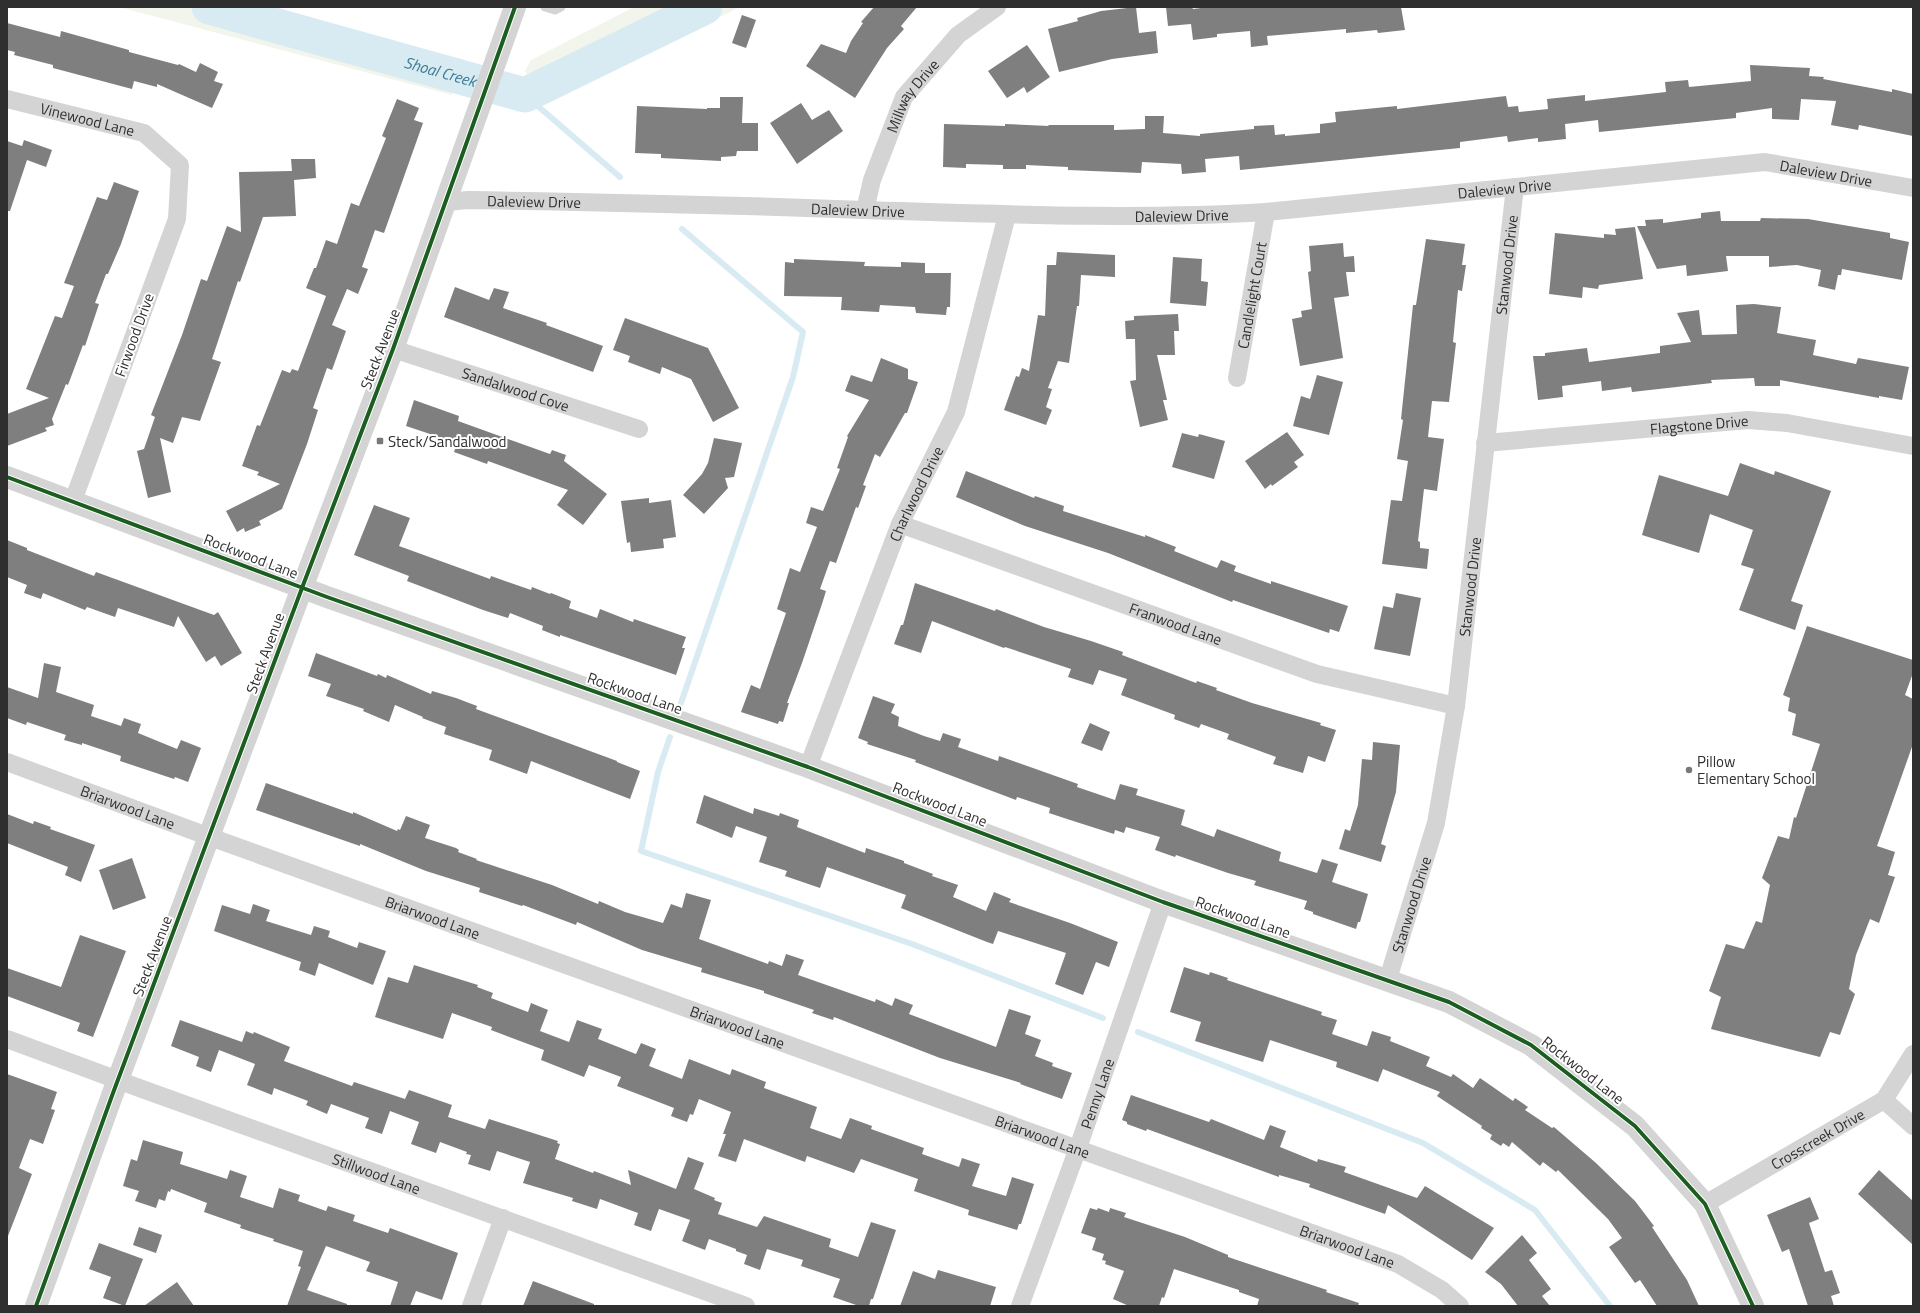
<svg xmlns="http://www.w3.org/2000/svg" width="1920" height="1313" font-family="'Titillium Web',sans-serif">
<style>
.green{fill:#f2f5ec}
.lines{fill:none;stroke-linecap:round;stroke-linejoin:round}
.stream{stroke:#d9ebf2;stroke-width:6}
.river{stroke:#d9ebf2;stroke-width:35}
.building{fill:#7f7f7f}
.service{stroke:#d4d4d4;stroke-width:9}
.minor{stroke:#d4d4d4;stroke-width:18}
.tertiary{stroke:#d4d4d4;stroke-width:22}
.cycleway-casing{stroke:#fff;stroke-width:6}
.cycleway{stroke:#1b5e20;stroke-width:4}
.poi-dot{fill:#787878;stroke:#fff;stroke-width:1.5}
.labels{text-anchor:middle;dominant-baseline:central;stroke-width:4;stroke-linejoin:round;paint-order:stroke}
.street-label{font-size:15px;fill:#2f2f2f;stroke:#fff}
.poi-label{font-size:15px;fill:#2f2f2f;stroke:#fff;text-anchor:start}
.water-label{font-size:16px;font-style:italic;fill:#3a7b95;stroke:#fff}
</style>
<rect width="100%" height="100%" fill="#fff"/>
<path class="green" d="M119,7h148l198,53 -13,35z
M634,7h106l-183,90 -42,15 15,-33 -5,-8 6,-11z"/>
<g class="lines">
<path class="stream" d="M525,95l95,82
M681,703l112,-326 10,-45 -121,-103
M670,737l-12,35 -17,79 271,93 191,74
M1138,1032l285,111 112,67 75,96"/>
<path class="river" id="s1" d="M209,7l316,88 180,-88"/>
</g>
<path class="building" d="M874,7h43l-16,19 3,3 -17,19 -32,50 -49,-32 15,-22 25,9 5,-12 12,-18 -2,-1z
M1136,7l3,26 17,-2 2,22 -46,6 -53,13 -11,-43 30,-8 -1,-3 24,-7z
M1166,7h26l1,2 16,-2h192l4,23 -27,3 -1,-3 -31,3v-4l-79,7 1,9 -17,2 -1,-16 -33,3v3l-24,3 -2,-16 -23,2z
M742,15l14,5 -10,28 -14,-5z
M7,23l53,14 1,-6 68,19v2l49,13 1,-1 17,8 4,-9 18,9 -4,9 9,3 -11,24 -55,-24v3l-23,-6 -2,8 -79,-21v-3l-39,-10 1,-3 -8,-2z
M1027,45l23,32 -23,16 -3,-6 -17,11 -19,-27z
M1750,65l60,3 -1,8 15,1 -1,2 69,13v-3l21,5v42l-54,-11 -1,5 -27,-5 5,-24 -35,-2 -2,21 -27,-1v-11l-36,5v5l-137,14 -1,-12 -33,4 1,15 -28,3v-4l-30,4 -1,-6 -47,6v6l-220,22 -1,-14 -34,3 1,13 -24,2 -1,-10 -39,-2 -1,11 -73,-3v-3l-42,-2v4h-23v-4l-37,-1v4l-23,-1 1,-43 61,2v-2l44,2 -1,-1h66v5l31,-1v-13h19l-1,17 37,3v-2l54,-5v-3l20,-1 1,10 10,-1v2l35,-3v-9l16,-2 -1,-10 62,-6v3l109,-13 2,11 10,-1 1,6 29,-3 -1,-10 38,-4v6l81,-9 -1,-10 23,-2 1,7 62,-6z
M720,97h23l-1,26h16v28h-21l-1,5 -15,1v4l-60,-3v-4l-26,-1 2,-47 70,3v-1h13z
M397,99l22,9 -5,12 9,3 -39,110 -9,-3 -13,37 6,2 -10,25 -11,-5 -15,36 14,6 -14,39 -5,-2 -14,40 5,2 -11,34 -25,65 -23,12 2,4 -16,7 -1,-4 -7,4 -11,-21 54,-27 -23,-9 2,-3 -17,-6 15,-41 3,1 22,-56 8,3 2,-4 6,2 28,-75 -20,-8 8,-20h2l10,-28 11,4 14,-41 8,3 27,-68 -4,-2z
M801,103l11,17 17,-10 14,21 -46,33 -27,-41z
M24,140l28,10 -6,17 -19,-7 -17,51h-3v-70l15,5z
M291,159h24l1,19 -22,2 2,36 -33,1 -23,65 -2,-1 -26,78 9,3 -21,59 -18,-4 -9,26 -13,-5 11,54 -23,6 -11,-47 7,-2 11,-32 -4,-2 31,-80 19,-56 6,2 20,-55 14,6 -2,-60 53,-1z
M114,182l25,9 -18,53 -13,30h-2l-11,29 4,1 -14,42 -2,-1 -15,40 -2,-1 -14,35 2,6 -9,3 2,3 -40,15v-32l42,-16 -23,-9 29,-73 7,2 12,-32 -10,-3 33,-86 10,3z
M1720,211l1,10h39l1,-3 47,1 82,14v5l19,4 -7,38 -60,-11 -1,6h-3l-3,15 -17,-4 3,-16 -24,-5 -28,2v-11h-43l2,15 -41,5 -1,-11 -29,4 -20,-43h9l-1,-6 18,-1v4l38,-5v-5z
M1635,227l8,52 -44,6 -1,4 -15,-2 -1,11 -33,-4 6,-61 49,5v-4l12,1 -1,-6z
M1426,239l39,5 -3,21h4l-4,26 -4,-1 -5,52 3,1 -7,59 -17,-1 -4,36 16,2 -7,52 -13,-2 -6,52 2,1v6l9,1 -2,20 -45,-5 9,-64 11,1 6,-40 -11,-2 6,-39 -2,-1 12,-114h3z
M1343,243l1,14 10,-1 1,16h-9l3,24 -15,2 9,60 -43,8 -8,-47 10,-2 -1,-6 11,-2 -4,-37 3,-1 -2,-25z
M1057,252l58,3v22l-34,-2 -2,31h-2l-8,57 -11,-2 -10,27 4,1 -6,18 6,3 -6,15 -42,-15 12,-34 3,1 3,-9 7,3 9,-56 7,1 2,-51h9z
M1173,257l29,2 -1,22 7,1 -2,24 -36,-3z
M794,259l71,3 -1,4 37,1v-5l24,1v10h26l-1,34h-3l-1,8 -30,-2 -1,-6 -35,-2 -1,7 -38,-2 1,-13 -58,-1 1,-34 9,1z
M455,287l34,13 5,-12 15,4 -6,16 44,15 -1,2 57,21 -10,26 -149,-55z
M1754,304l27,3 -4,26 39,7 -3,15 43,9 2,-6 51,9 -7,33 -23,-4v2l-99,-18v6h-25l-1,-8 -43,2 1,3 -80,9 -1,-5 -29,4 -1,-10 -39,5 1,11 -25,3 -5,-44h12v-3l42,-5 2,14 71,-9v-7l31,-4 -14,-29 22,-3 3,25 35,-1 -1,-29z
M1178,314l1,17h-5l1,24h-18l10,45h-4l5,20 -28,7 -10,-46 6,-1 -1,-41h-9l-1,-18 9,-1v-4z
M625,318l83,30 31,60 -26,14 -22,-43 -29,-12 -2,7 -32,-12 2,-6 -17,-6z
M881,358l27,11v10l10,3 -11,31h-2l-25,44 -5,-3 -12,31 3,1 -8,22 -2,-1 -20,56 -6,-2 -10,28 6,2 -4,13 -20,59 -15,40h2l-6,19 -4,-1 -1,3 -37,-12 10,-27 9,4 26,-76 -9,-4 13,-41 10,4 17,-45 -11,-4 5,-16 12,4 17,-42 -3,-1 11,-31 -1,-1 22,-36 -24,-9 6,-16 21,7z
M1317,375l26,7 -14,53 -36,-9 8,-30 9,3z
M414,400l45,16 -1,5 92,33 2,-4 14,5 -2,6 43,33 -24,31 -26,-20 11,-15 -80,-29 -1,3 -33,-12 3,-9 -51,-17z
M1287,432l17,23 -10,7 4,5 -26,19 -1,-2 -6,5 -20,-28z
M1182,433l16,4 1,-3 26,7 -11,38 -42,-12z
M714,438l28,5 -8,34 -9,1 3,10 -24,26 -21,-19 19,-21 6,-11z
M1740,463l34,12 1,-4 56,20 -40,110 12,4 -8,25 -56,-20 15,-41 -13,-4 12,-35 -43,-16 -11,39 -57,-18 17,-60 69,21z
M966,471l68,27 1,-2 29,10 -1,5 82,26v-2l31,12 -2,4 43,17 4,-8 15,6 -2,5 37,13v-3l77,25 -9,26 -9,-3 -1,4 -96,-33 -1,2 -124,-49 -83,-27 -69,-29z
M649,498v5l22,-3 5,37 -13,2 1,9 -33,4 -1,-10 -3,1 -6,-42z
M374,505l36,13 -11,28 91,33 1,-3 40,14 1,-3 18,7 1,-1 20,8 -2,7 28,10 3,-9 33,13 1,-3 52,18 -4,11h3l-9,27 -116,-40v2l-18,-7 1,-4 -33,-13 -2,5 -25,-8 -76,-29 2,-5 -55,-21z
M7,540l20,8v2l67,26 2,-4 118,43 4,-3 24,41 -21,13 -6,-10 -9,6 -28,-46 -4,11 -56,-19 -3,9 -28,-10 -2,3 -42,-17 -2,6 -17,-6 3,-8 -20,-8z
M915,583l80,28 1,-2 48,18 47,14 32,11 -1,3 74,28 1,-2 20,7 -1,2 36,13 69,20 -1,2 16,5 -11,32 -17,-6 -5,17 -30,-9 3,-7 -49,-18 2,-5 -28,-10 -2,4 -25,-9 1,-4 -54,-20 6,-16 -28,-9 -6,15 -25,-8 3,-8 -66,-22 -1,1 -72,-27 -11,32 -27,-9 7,-19h2z
M1396,593l25,5 -11,58 -36,-7 9,-43 10,2z
M1807,626l106,34v13l-8,22 8,4v45l-36,102 18,6 -7,23 7,2 -16,46 -9,-4 -14,36 -7,34 6,5 -15,41 -10,-3 -10,25 -109,-28 10,-32 -12,-6 17,-47 18,5 12,-28 6,2 8,-38 -8,-7 16,-42 11,3 5,-22 2,1 24,-74 -28,-9 4,-21 -8,-3 2,-13 -7,-3z
M316,653l61,23 1,-2 8,4 1,-3 44,19 1,-3 24,7 21,8 -1,3 141,52v1l23,9 -10,28 -99,-38 -4,13 -38,-14 3,-10 -48,-16 2,-7 -24,-9 1,-1 -28,-12 -6,17 -26,-11 1,-2 -38,-13 5,-12 -23,-8z
M44,663l17,4 -5,25 38,13 -3,11 30,10 3,-8 17,6 -3,9 39,16 4,-9 20,8 -13,34 -13,-5 -1,2 -54,-18 1,-5 -39,-13v2l-18,-5 2,-5 -39,-13 -1,3 -19,-7v-31l31,11z
M873,696l22,8 -4,9 8,4 -1,9 26,10 16,5 3,-8 18,6 -3,8 40,14 1,-5 79,28 -1,3 38,13 5,-16 18,5 -2,6 49,15 -4,15 33,12 3,-8 64,23 -2,9 38,12 5,-14 16,5 -6,18 36,12 -8,28h-2l-2,7 -43,-15v-2l-9,-3 3,-8 -53,-16 2,-4 -28,-8 -52,-18 -1,2 -20,-7 5,-13 -34,-10 -2,6 -9,-3 -1,4 -47,-15 -18,-6 1,-5 -33,-11 -1,3 -101,-38 1,-2 -49,-16 1,-2 -10,-4z
M1090,723l20,9 -8,19 -21,-8z
M1373,742l27,3 -4,47 -15,52 5,2 -5,16 -42,-13 6,-20 5,2 8,-26 4,-46 10,1z
M266,783l87,31v-2l44,19 1,-2 2,1 6,-14 24,9 -5,13 31,10 3,2 -1,2 19,7 -1,1 76,25 46,19 1,-3 26,11 38,11 8,-19 11,4 4,-15 25,7 -12,39 69,25 1,-3 13,5 4,-12 18,6 -6,15 77,27 1,-3 16,7 3,-8 18,7 -4,9 87,33 13,-38 22,7 -6,18 16,6 -6,16 18,7 -1,3 20,7 -10,26 -42,-15 1,-1 -81,-25 -106,-41 -1,3 -21,-7 2,-3 -50,-17v-2l-63,-19 1,-4 -60,-18 -65,-28 -1,3 -53,-20 -1,1 -43,-14 1,-4 -54,-17 -66,-27v2l-104,-36z
M704,795l49,19 1,-6 25,8 1,-3 19,7 -2,7 68,26 1,-5 38,13v2l29,11 -1,2 26,9 -5,12 33,14 8,-19 17,7 -2,3 61,21 48,19 -9,25 -13,-5 -13,33 -28,-11 11,-31 -68,-22 -5,13 -6,-2 -86,-34 5,-13 -79,-28 -7,21 -35,-12 2,-5 -28,-9 8,-25 -31,-11 -4,12 -36,-15z
M7,814l26,10 1,-3 17,6 -1,2 45,16 -14,37 -16,-7 3,-8 -61,-24z
M132,858l14,40 -33,12 -14,-40z
M253,904l17,6 -4,11 45,14 3,-9 16,5 -2,6 29,11 2,-6 27,9 -13,34 -54,-22 -4,13 -16,-6 2,-8 -87,-31 8,-26 28,9z
M80,935l46,16 -33,86 -16,-6 3,-8 -73,-27v-28l54,19z
M414,965l64,20 -1,2 16,6 -2,5 37,14 3,-9 17,7 -8,21 29,11 8,-22 25,9 -4,10 38,15 5,-11 15,6 -7,17 33,13 7,-20 41,16 2,-6 34,13 -2,6 53,19 -7,21 31,11 9,-21 22,8 -1,3 53,19 -2,6 37,13 3,-9 18,6 -8,22 34,10 6,-19 22,7 -13,40h-2l-2,6 -49,-15 1,-5 -55,-19 4,-12 -57,-20 -7,14 -47,-17 -2,6 -61,-23 -8,23 -18,-6 8,-22h-3l8,-22 -32,-13 -6,16 -3,-1 -3,8 -16,-6 3,-8 -57,-22 4,-9 -32,-12 -5,12 -43,-17 3,-10 -53,-20 1,-3 -40,-14 -9,26 -68,-22 13,-40 20,6z
M1184,967l25,8 1,-3 18,6 -1,2 95,32 -1,3 16,5 -5,14 35,12 5,-15 19,6 -1,4 40,16 -4,9 25,11 2,-3 20,14 7,-10 33,23 2,-3 13,9 -3,3 27,18 2,-1 42,36 39,38 19,25 -2,1 35,53 12,26h-42l-17,-26 -5,3 -26,-36 13,-9 -14,-19 -50,-49 -2,2 -13,-10 -3,4 -28,-24 -3,5 -6,-4 -2,3 -11,-7 2,-4 -11,-7 1,-2 -45,-30 3,-4 -57,-23 -5,13 -42,-15 1,-5 -67,-22 -7,22 -68,-21 6,-19 -31,-10z
M180,1020l62,22 4,-11 7,3 1,-2 36,15 -6,14 68,25 2,-4 51,17 4,-9 43,15 -4,12 37,12 4,-10 69,22 -1,2 3,1 -5,15 38,14 1,-2 37,14 -3,-15 48,19 12,-32 16,6 -10,26 21,9 -1,2 8,3 -4,11 39,13 7,-11 67,23 -2,8 29,10 13,-35 25,8 -23,69h-2l-2,7h-10l-26,-9 7,-18 -39,-13 2,-6 -36,-11 -7,21 -16,-6 3,-9 -11,-4v-2l-27,-10 -4,11 -23,-9 8,-21 -31,-11 -8,22 -17,-6 4,-12 -38,-14 -3,10 -25,-8 1,-3 -50,-15 7,-21 -33,-11 -7,20 -22,-7 3,-9 -5,-1 1,-2 -27,-10 -4,11 -25,-9 8,-22 -29,-11 -8,23 -17,-6 4,-10 -38,-14 -4,10 -21,-9 2,-4 -34,-13 -2,7 -25,-10 8,-21 -36,-14 -8,22 -15,-6 3,-9 -28,-11z
M7,1074l50,18 -6,17 4,1 -12,34 -13,-5 -11,29 13,6 -24,62z
M1131,1095l78,27 2,-3 53,21 6,-15 16,6 -6,16 37,15 1,-3 28,8 -2,5 73,26 8,-12 69,42 -22,32 -84,-55 -3,9 -76,-27 1,-3 -31,-9v2l-132,-48 -1,2 -19,-7v-2l-5,-2z
M143,1140l40,12 -3,12 47,15 3,-9 17,6 -7,21 33,11 6,-20 21,7 -2,6 28,10 2,-5 27,9 -2,6 35,12 2,-5 68,25 -16,47 -26,-9 -6,15h-20l8,-24 -32,-11 4,-9 -44,-16 -19,44 40,14v2h-60l14,-39 -3,-1 5,-15 -30,-10 1,-2 -34,-11 1,-3 -37,-13 3,-9 -36,-14 -1,3 -2,-1 -3,10 -6,-2 -3,9 -21,-7 4,-10 -16,-5 8,-27 6,2z
M1879,1170l34,31v44l-55,-51z
M1810,1197l9,22 -10,4 16,49 7,-2 8,23 -9,3 3,10h-26l-19,-57 -7,3 -15,-37z
M1090,1208l7,2 1,-2 11,4 1,-4 16,5 -2,4 61,20 43,18v2l99,33 -1,2 33,11 -1,3h-101l2,-7 -20,-7v-2l-65,-21 -10,29 -2,-1 -3,9h-30l-16,-7 11,-28 -19,-7 1,-3 -4,-1 2,-6 -12,-4 4,-12 -15,-5z
M139,1227l23,8 -6,18 -23,-8z
M1522,1235l15,18 -8,7 22,29 -9,7 8,10h-32l-17,-22 -16,-12z
M99,1243l44,16 -18,47 -22,-8 8,-21 -22,-8z
M938,1270l58,17 -6,19h-90l13,-35 22,8z
M533,1281l61,23v2h-71z
M177,1282l17,24h-50z"/>
<g class="lines">
<path class="service" d="M545,7l10,3 6,-3"/>
<g class="minor">
<path id="s2" d="M7,99l137,34 36,32 -3,54 -104,282"/>
<path id="s3" d="M447,202l21,-2c133,2 265,5 397,10 134,4 268,10 401,2l499,-50 148,26"/>
<path id="s4" d="M865,210l7,-30 32,-83 54,-62 39,-28"/>
<path id="s5" d="M393,349l246,80"/>
<path id="s6" d="M1237,378l29,-166"/>
<path id="s7" d="M1485,443l263,-23 39,3 126,23"/>
<path id="s8" d="M900,524l417,150 139,32"/>
<path id="s9" d="M7,762l203,75 1188,427 44,26 18,16"/>
<path id="s10" d="M808,767l92,-243 56,-112 51,-197"/>
<path id="s11" d="M1388,979l48,-156 20,-117 59,-519"/>
<path id="s12" d="M7,1039l135,50 604,217"/>
<path d="M1884,1100l29,26"/>
<path id="s13" d="M1705,1204l179,-104 29,-46"/>
<path d="M471,1306l32,-88"/>
<path id="s14" d="M1020,1306l58,-158 85,-246"/>
</g>
<path class="tertiary" d="M7,477l320,120 481,170 355,135 286,100 82,43 104,81 70,78 48,102
M36,1306l77,-213 189,-505 91,-239 122,-342"/>
<g class="cycleway-casing">
<path id="cycleway" d="M7,477l320,120 481,170 355,135 286,100 82,43 104,81 70,78 48,102
M36,1306l77,-213 189,-505 91,-239 122,-342"/>
</g>
<use href="#cycleway" class="cycleway"/>
</g>
<g class="poi-dot">
<rect x="376" y="437" width="8" height="8" rx="2"/>
<circle cx="1689" cy="770" r="4"/>
</g>
<g class="labels">
<g class="street-label">
<text stroke="none"><textPath href="#s4" startOffset="125">Millway Drive</textPath></text>
<text stroke="none"><textPath href="#s2" startOffset="83">Vinewood Lane</textPath></text>
<text stroke="none"><textPath href="#s3" startOffset="1383">Daleview Drive</textPath></text>
<text stroke="none"><textPath href="#s3" startOffset="1059">Daleview Drive</textPath></text>
<text stroke="none"><textPath href="#s3" startOffset="87">Daleview Drive</textPath></text>
<text stroke="none"><textPath href="#s3" startOffset="411">Daleview Drive</textPath></text>
<text stroke="none"><textPath href="#s3" startOffset="735">Daleview Drive</textPath></text>
<text stroke="none"><textPath href="#s11" startOffset="726">Stanwood Drive</textPath></text>
<text stroke="none"><textPath href="#s6" startOffset="84">Candlelight Court</textPath></text>
<text transform="translate(134 335) rotate(-70)">Firwood Drive</text>
<text transform="translate(380 349) rotate(-69)">Steck Avenue</text>
<text stroke="none"><textPath href="#s5" startOffset="129">Sandalwood Cove</textPath></text>
<text stroke="none"><textPath href="#s7" startOffset="215">Flagstone Drive</textPath></text>
<text stroke="none"><textPath href="#s10" startOffset="294">Charlwood Drive</textPath></text>
<text transform="translate(251 556) rotate(21)">Rockwood Lane</text>
<text stroke="none"><textPath href="#s11" startOffset="402">Stanwood Drive</textPath></text>
<text stroke="none"><textPath href="#s8" startOffset="293">Franwood Lane</textPath></text>
<text transform="translate(265 653) rotate(-70)">Steck Avenue</text>
<text transform="translate(635 693) rotate(19)">Rockwood Lane</text>
<text transform="translate(940 804) rotate(21)">Rockwood Lane</text>
<text stroke="none"><textPath href="#s9" startOffset="129">Briarwood Lane</textPath></text>
<text stroke="none"><textPath href="#s11" startOffset="78">Stanwood Drive</textPath></text>
<text stroke="none"><textPath href="#s9" startOffset="453">Briarwood Lane</textPath></text>
<text transform="translate(1243 917) rotate(19)">Rockwood Lane</text>
<text transform="translate(152 956) rotate(-69)">Steck Avenue</text>
<text stroke="none"><textPath href="#s9" startOffset="777">Briarwood Lane</textPath></text>
<text transform="translate(1583 1070) rotate(38)">Rockwood Lane</text>
<text stroke="none"><textPath href="#s14" startOffset="226">Penny Lane</textPath></text>
<text stroke="none"><textPath href="#s9" startOffset="1101">Briarwood Lane</textPath></text>
<text stroke="none"><textPath href="#s13" startOffset="130">Crosscreek Drive</textPath></text>
<text stroke="none"><textPath href="#s12" startOffset="393">Stillwood Lane</textPath></text>
<text stroke="none"><textPath href="#s9" startOffset="1425">Briarwood Lane</textPath></text>
</g>
<g class="poi-label">
<text x="388" y="441">Steck/Sandalwood</text>
<text x="1697" y="761">Pillow<tspan x="1697" dy="17">Elementary School</tspan></text>
</g>
<g class="water-label">
<text stroke="none"><textPath href="#s1" startOffset="240">Shoal Creek</textPath></text>
</g>
</g>
<rect width="1920" height="1313" fill="none" stroke="#2f2f2f" stroke-width="16"/>
</svg>
